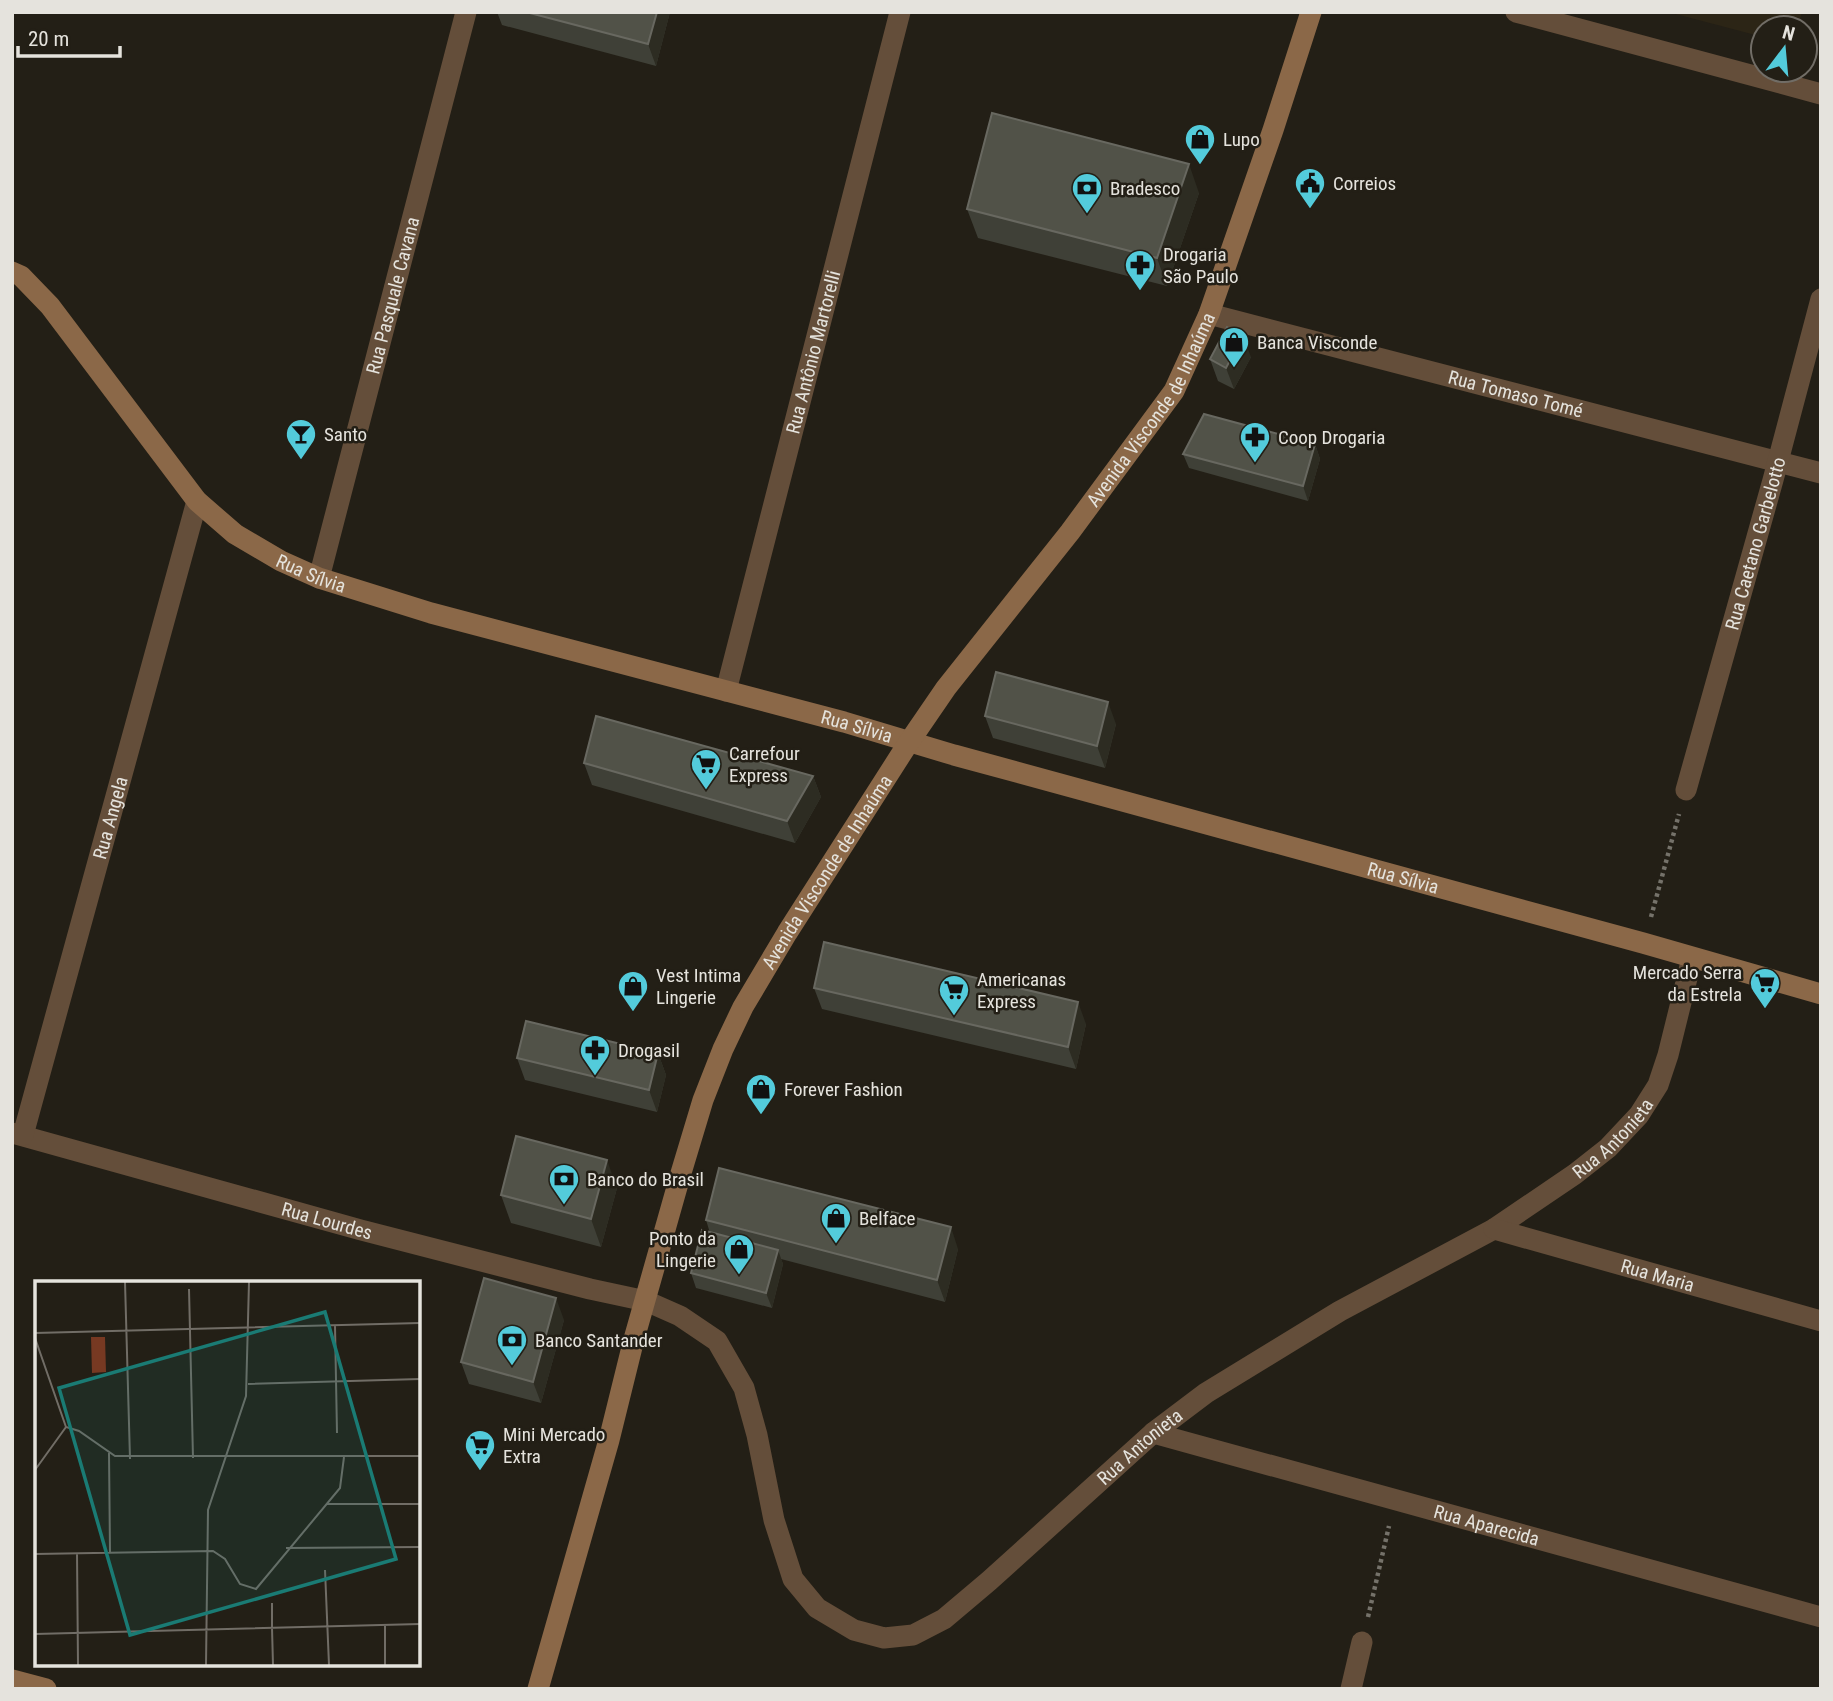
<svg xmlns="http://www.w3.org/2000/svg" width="1833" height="1701" font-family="'Roboto Condensed',sans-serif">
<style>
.built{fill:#2c2516}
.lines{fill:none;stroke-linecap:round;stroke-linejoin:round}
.path{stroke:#75726a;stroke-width:4.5;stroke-dasharray:3.5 3.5;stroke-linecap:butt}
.minor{stroke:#644e3a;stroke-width:21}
.tertiary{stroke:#644e3a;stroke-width:21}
.secondary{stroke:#8b6848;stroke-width:21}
.wall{fill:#3f4037}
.shaded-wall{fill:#2d2c22}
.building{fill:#515248;stroke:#686860;stroke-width:2}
.labels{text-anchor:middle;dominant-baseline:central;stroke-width:5;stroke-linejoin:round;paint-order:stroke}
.poi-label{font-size:19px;fill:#e5e3dd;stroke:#231f16;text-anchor:start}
.street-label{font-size:19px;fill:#e5e3dd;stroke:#231f16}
.inset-road{fill:none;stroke:#716d66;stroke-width:2}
.view{fill:#1a7b74;fill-opacity:0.15;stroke:#1a7b74;stroke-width:3.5}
.inset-edge{fill:none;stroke:#e5e3dd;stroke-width:3.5}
</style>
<rect width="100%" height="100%" fill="#231f16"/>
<path class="built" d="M1668,12h134l-5,16h-34v9z"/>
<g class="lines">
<path class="path" d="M1651,917l28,-103
M1368,1617l21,-91"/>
<g class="minor">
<path id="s1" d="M1209,314l612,159"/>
<path id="s2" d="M319,578l147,-566"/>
<path id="s3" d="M726,691l174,-679"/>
<path id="s4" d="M1686,790l87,-310 48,-181"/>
<path id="s5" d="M12,1133l349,97 229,59 56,12 34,15 37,25 27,47 13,47 17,85 19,59 24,29 37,22 30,8 29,-3 31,-16 45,-38 164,-148 53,-40 134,-82 154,-82 81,-55 33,-26 31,-33 19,-30 10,-30 24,-97"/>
<path id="s6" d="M23,1135l174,-634"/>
<path id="s7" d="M1494,1229l327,92"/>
<path id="s8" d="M1153,1433l668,184"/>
<path d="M1351,1689l11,-47"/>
</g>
<path class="tertiary" d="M1516,12l305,82"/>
<g class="secondary">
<path id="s9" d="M12,272l9,4 29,30 147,195 38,33 46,27 38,17 112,35 413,109 110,33 689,188 178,51"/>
<path d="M12,1680l34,9"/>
<path id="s10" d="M538,1689l71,-249 25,-101 47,-166 22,-73 20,-51 20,-42 44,-74 122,-191 37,-54 124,-156 104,-141 35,-77 64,-184 38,-118"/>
</g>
</g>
<path class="wall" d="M497,12h173l-14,54 -154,-41z
M1199,193l-32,93 -189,-48 -11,-29z
M1251,357l-17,32 -16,-8 -8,-22z
M1315,444l5,15 -12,42 -119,-33 -6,-14z
M985,716l131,8 -11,44 -112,-30z
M584,763l229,13 8,21 -26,46 -203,-58z
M814,988l272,36 -10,45 -254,-60z
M658,1053l8,22 -9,37 -132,-32 -8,-22z
M617,1188l-16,59 -90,-24 -10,-28z
M706,1220l252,29 -13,53 -164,-43 2,5 -11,44 -76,-20 -5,-15 19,-40z
M564,1320l-23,83 -72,-19 -8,-22z"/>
<path class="shaded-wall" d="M657,12h13l-14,54 -8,-22z
M1189,164l10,29 -32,93 -10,-28z
M1243,336l8,21 -17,32 -8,-21z
M1315,444l5,15 -12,42 -5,-15z
M1108,702l8,22 -11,44 -8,-22z
M813,776l8,21 -26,46 -8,-22z
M1078,1002l8,22 -10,45 -8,-22z
M658,1053l8,22 -9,37 -8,-22z
M607,1160l10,28 -16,59 -10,-28z
M951,1227l7,22 -13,53 -8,-22z
M778,1250l5,14 -11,44 -6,-15z
M556,1298l8,22 -23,83 -8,-21z"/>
<path class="building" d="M526,12h131l-9,32z
M992,113l197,51 -32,94 -190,-49z
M1227,327l16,9 -17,32 -16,-9z
M1204,414l111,30 -12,42 -120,-32z
M996,672l112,30 -11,44 -112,-30z
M596,716l217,60 -26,45 -203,-58z
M824,942l254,60 -10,45 -254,-59z
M526,1021l132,32 -9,37 -132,-32z
M516,1136l91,24 -16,59 -90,-24z
M719,1168l232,59 -14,53 -231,-60z
M702,1230l76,20 -12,43 -75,-20z
M484,1278l72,20 -23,84 -72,-20z"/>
<defs>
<g id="shop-pin" transform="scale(1.575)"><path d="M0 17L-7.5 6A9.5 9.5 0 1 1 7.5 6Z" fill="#53cbdb" stroke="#231f16"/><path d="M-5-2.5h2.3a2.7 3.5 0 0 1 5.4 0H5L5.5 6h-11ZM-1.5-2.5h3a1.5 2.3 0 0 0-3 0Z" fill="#111"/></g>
<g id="civic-pin" transform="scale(1.575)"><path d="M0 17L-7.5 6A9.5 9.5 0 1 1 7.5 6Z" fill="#53cbdb" stroke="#231f16"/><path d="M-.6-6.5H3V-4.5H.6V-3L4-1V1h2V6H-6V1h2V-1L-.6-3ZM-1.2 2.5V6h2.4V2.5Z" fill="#111"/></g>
<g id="bank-pin" transform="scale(1.575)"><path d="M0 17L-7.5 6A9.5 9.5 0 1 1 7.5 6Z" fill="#53cbdb" stroke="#231f16"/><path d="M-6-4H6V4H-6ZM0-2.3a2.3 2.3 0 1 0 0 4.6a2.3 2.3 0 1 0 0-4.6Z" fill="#111"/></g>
<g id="pharmacy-pin" transform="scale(1.575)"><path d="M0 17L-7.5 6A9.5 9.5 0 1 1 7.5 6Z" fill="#53cbdb" stroke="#231f16"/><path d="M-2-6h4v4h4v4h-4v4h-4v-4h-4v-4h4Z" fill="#111"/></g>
<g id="bar-pin" transform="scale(1.575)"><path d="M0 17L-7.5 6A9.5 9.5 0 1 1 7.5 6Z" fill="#53cbdb" stroke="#231f16"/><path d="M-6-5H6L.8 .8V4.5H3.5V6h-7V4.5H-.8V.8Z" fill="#111"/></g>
<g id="supermarket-pin" transform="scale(1.575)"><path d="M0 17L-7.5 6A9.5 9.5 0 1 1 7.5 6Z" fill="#53cbdb" stroke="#231f16"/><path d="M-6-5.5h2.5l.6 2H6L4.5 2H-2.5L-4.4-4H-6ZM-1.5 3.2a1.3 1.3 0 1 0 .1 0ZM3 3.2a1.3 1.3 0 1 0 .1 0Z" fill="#111"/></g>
</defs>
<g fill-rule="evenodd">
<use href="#shop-pin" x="1200" y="139"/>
<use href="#civic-pin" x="1310" y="183"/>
<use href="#bank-pin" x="1087" y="188"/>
<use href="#pharmacy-pin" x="1140" y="265"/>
<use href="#shop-pin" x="1234" y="342"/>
<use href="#bar-pin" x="301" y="434"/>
<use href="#pharmacy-pin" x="1255" y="437"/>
<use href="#supermarket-pin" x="706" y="764"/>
<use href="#supermarket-pin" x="1765" y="983"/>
<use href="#shop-pin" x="633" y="986"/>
<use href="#supermarket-pin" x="954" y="990"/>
<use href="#pharmacy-pin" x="595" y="1050"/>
<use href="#shop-pin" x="761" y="1089"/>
<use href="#bank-pin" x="564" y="1179"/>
<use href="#shop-pin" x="836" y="1218"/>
<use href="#shop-pin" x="739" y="1249"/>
<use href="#bank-pin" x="512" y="1340"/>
<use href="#supermarket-pin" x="480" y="1445"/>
</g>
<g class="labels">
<g class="poi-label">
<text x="1223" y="139">Lupo</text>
<text x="1333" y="183">Correios</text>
<text x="1110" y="188">Bradesco</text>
<text x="1163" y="254">Drogaria<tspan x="1163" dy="22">São Paulo</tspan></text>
<text x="1257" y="342">Banca Visconde</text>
<text x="324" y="434">Santo</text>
<text x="1278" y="437">Coop Drogaria</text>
<text x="729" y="753">Carrefour<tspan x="729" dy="22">Express</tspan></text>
<text x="1742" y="972" text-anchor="end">Mercado Serra<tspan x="1742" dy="22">da Estrela</tspan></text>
<text x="656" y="975">Vest Intima<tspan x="656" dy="22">Lingerie</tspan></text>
<text x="977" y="979">Americanas<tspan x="977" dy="22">Express</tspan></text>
<text x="618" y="1050">Drogasil</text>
<text x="784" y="1089">Forever Fashion</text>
<text x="587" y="1179">Banco do Brasil</text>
<text x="859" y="1218">Belface</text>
<text x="716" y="1238" text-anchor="end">Ponto da<tspan x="716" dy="22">Lingerie</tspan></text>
<text x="535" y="1340">Banco Santander</text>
<text x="503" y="1434">Mini Mercado<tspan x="503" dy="22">Extra</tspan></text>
</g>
<g class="street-label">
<text stroke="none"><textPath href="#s2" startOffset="292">Rua Pasquale Cavana</textPath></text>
<text stroke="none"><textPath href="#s3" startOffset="350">Rua Antônio Martorelli</textPath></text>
<text stroke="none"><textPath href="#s1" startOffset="317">Rua Tomaso Tomé</textPath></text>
<text stroke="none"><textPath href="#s10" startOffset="1438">Avenida Visconde de Inhaúma</textPath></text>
<text stroke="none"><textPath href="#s4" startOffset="256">Rua Caetano Garbelotto</textPath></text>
<text stroke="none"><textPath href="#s9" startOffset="432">Rua Sílvia</textPath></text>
<text stroke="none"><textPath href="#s9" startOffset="999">Rua Sílvia</textPath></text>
<text stroke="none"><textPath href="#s6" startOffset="329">Rua Angela</textPath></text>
<text stroke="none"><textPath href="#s10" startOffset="872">Avenida Visconde de Inhaúma</textPath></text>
<text stroke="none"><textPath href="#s9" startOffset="1566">Rua Sílvia</textPath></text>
<text stroke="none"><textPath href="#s5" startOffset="1993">Rua Antonieta</textPath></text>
<text stroke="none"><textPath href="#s5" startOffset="327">Rua Lourdes</textPath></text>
<text stroke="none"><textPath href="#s7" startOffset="170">Rua Maria</textPath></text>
<text stroke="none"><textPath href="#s5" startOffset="1426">Rua Antonieta</textPath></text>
<text stroke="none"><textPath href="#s8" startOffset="346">Rua Aparecida</textPath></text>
</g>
</g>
<g transform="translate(35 1281)">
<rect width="385" height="385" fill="#231f16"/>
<path d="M56,56h14l1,35 -14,1z" fill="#773922"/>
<path class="inset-road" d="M90,1l5,177M154,8l4,169M300,45l2,107M0,52l385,-10M0,57l31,89 13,4 36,25h305M213,103l172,-5M74,172l1,99M0,189l31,-43M292,223h93M251,267l134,-1M42,272l1,112M0,273l178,-3 12,8 15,25 16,5 84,-101 4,-31M290,289l4,95M237,322v25M350,344v40M237,347l1,37M0,353l385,-10M171,384l2,-155 38,-114 3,-114"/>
<path class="view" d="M290,31l71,247 -266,76 -71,-247z"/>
<rect width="385" height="385" class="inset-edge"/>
</g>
<rect width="1833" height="1701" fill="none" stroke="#e5e3dd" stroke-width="28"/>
<g transform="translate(1784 49) rotate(16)"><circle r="33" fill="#231f16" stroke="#716d66" stroke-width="2"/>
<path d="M0-5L12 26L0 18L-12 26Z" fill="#53cbdb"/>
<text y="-10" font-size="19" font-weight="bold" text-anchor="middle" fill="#e5e3dd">N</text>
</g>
<path d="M18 46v10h102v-10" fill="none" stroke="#e5e3dd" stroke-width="3.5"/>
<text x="28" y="46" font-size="21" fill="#e5e3dd" stroke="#231f16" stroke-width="5" paint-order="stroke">20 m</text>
</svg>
